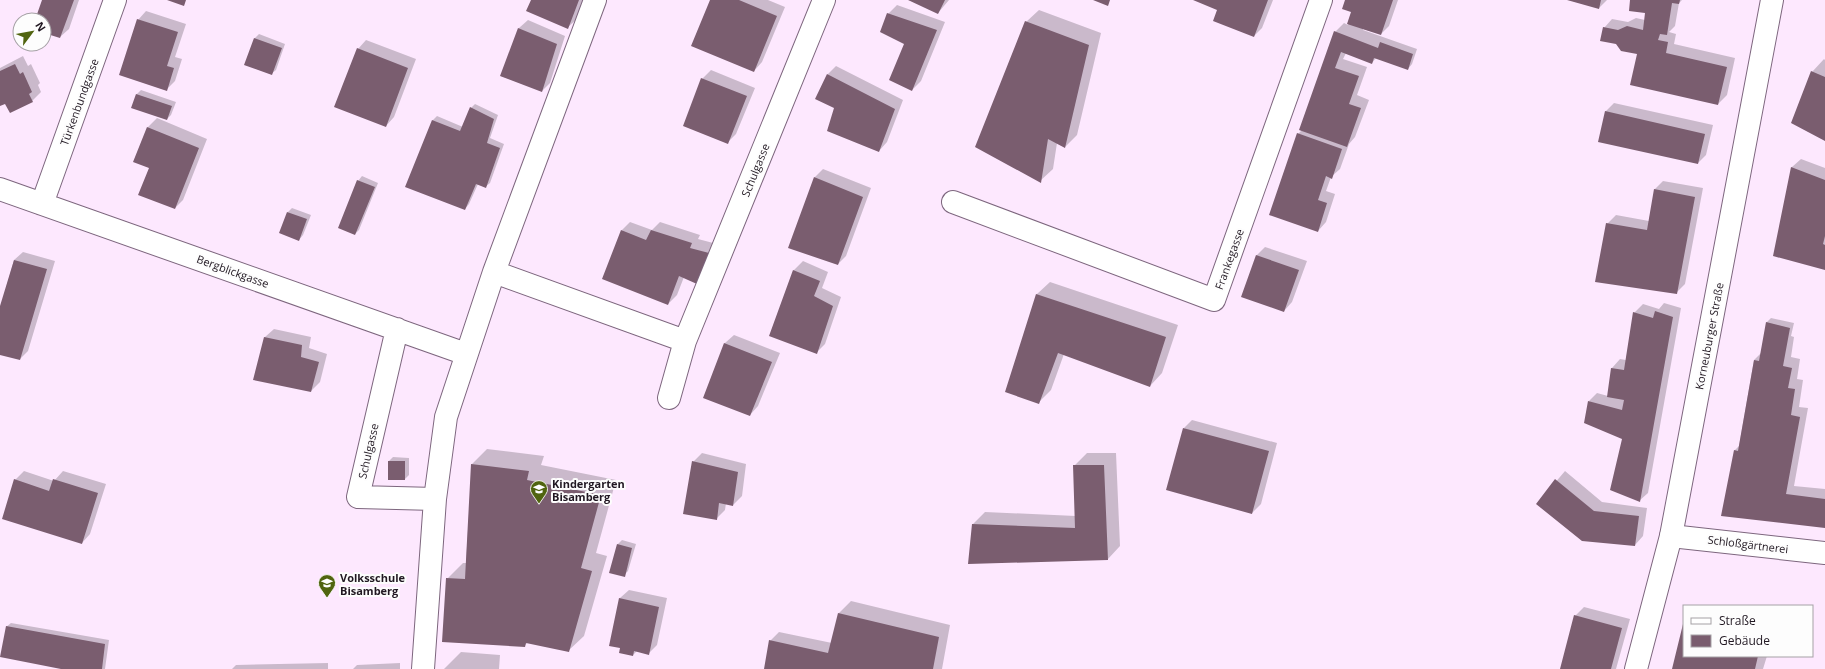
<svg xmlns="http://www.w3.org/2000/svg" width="1825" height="669" font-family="'Open Sans',sans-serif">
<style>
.shadow{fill:#0003}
.building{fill:#7a5d6f}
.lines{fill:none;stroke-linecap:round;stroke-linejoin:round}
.minor-casing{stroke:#7d667e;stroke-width:24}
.tertiary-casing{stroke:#7d667e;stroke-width:24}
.minor{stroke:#fff;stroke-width:22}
.tertiary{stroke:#fff;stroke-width:22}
.labels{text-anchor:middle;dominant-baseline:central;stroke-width:4;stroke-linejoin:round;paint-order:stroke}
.street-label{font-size:11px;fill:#211822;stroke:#fdfdfd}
.poi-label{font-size:11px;font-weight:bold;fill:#211822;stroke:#fdfdfd;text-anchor:start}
</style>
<rect width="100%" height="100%" fill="#fde8fe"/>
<path class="shadow" d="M43,0h36l-10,29 -9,8 -16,-5v-12h-8z
M532,0h52l-7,19 -9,8z
M711,0h57l17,7 -23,55 -8,9z
M910,0h39l-11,13z
M1195,0h78l-11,28 -8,8 -36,-27z
M1346,0h52l-9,26 -8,8 -18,-5v1l54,19 -5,15 -4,5 -32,-11 -4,5 -26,-10 -3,6 24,8 -10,28 12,5 -14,37 -6,7 -9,25 -9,8 -5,14 9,3 -9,28 -8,9 -20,-97 4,-4 33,-98 9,-9 4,2 5,-13z
M1569,0h38l-8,8z
M1631,0h51l-3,3 -4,23 -6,6 7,2 -2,10 61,14 -8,37 -9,9 -80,-51 -34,-25 8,-9 16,3 8,-4 9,2 1,-7z
M897,5l48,17 -24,59 -9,9 -6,-47 -18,-29z
M1039,10l62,23 -24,102 -12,12 -8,-4 -4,26 -13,12 -14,-159z
M146,11l40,13 -11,33 7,2 -7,22 -9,9 -28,-70z
M528,20l37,16 -15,47 -8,8 -41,-15 18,-48z
M259,34l26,10 -9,26 -5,4 -25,-9 9,-27z
M366,40l50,19 -22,58 -8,9 -28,-77z
M23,56l5,10 3,-2 9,19 -2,2 3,7 -9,9 -22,10 -4,-9 -6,3v-37z
M1824,59l1,1v80l-13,-68z
M836,66l67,34 -16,42 -8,9 -44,-43 -7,-34z
M711,70l44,18 -19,46 -9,9 -25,-64z
M141,90l35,12 -5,13 -4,4 -35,-12 5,-13z
M1614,103l99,22 -7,30 -8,8 -93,-51z
M475,104l23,11 -8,23 14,6 -14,39 -5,4 -7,-3 -9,20 -4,5 -58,-22 26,-67 4,-4 26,11 8,-19z
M157,118l50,21 -24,61 -8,8 -25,-40 -16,-7 14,-34z
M1801,159l24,9v101l-50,-14 17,-88z
M823,169l48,19 -25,68 -8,8 -23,-87z
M362,176l16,7 -19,47 -4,4 3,-53z
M1663,181l40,7 -18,96 -8,8 -70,-68 9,-9 33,6 6,-32z
M292,208l19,7 -8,20 -4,5 -11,-28z
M630,222l22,8 8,-8 40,13 -2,4 19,5 -12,30 -21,3 -7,18 -9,9 -46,-74z
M1265,247l42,14 -15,41 -8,9 -42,-15 15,-41z
M23,252l32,9 -27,90 -8,8 -20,-5v-44l14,-50z
M803,261l25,11 -6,16 19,9 -16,47 -9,9 -46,-18 24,-65z
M1050,282l128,43 -16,48 -12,13 -86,-32 -13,36 -12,12 -33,-11 31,-97z
M1664,303l17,5 -33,185 -9,8 -16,-63 -34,-37 8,-8 11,3 4,-28 8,-9 6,1 8,-47 9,-9 16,5z
M1771,318l23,5 -3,13 3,1 -3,20 9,2 -3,20 6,1 -4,27 9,1 -14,78 31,3v38l-103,-12 13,-65 4,-4 15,-86 7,-7 6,-31z
M274,329l37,8 -2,11 18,6 -7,28 -9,9 -57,-12 11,-42z
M734,335l46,18 -22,53 -8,9 -46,-18 21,-54z
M1192,420l85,23 -16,61 -9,9 -68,-85z
M487,449l57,7 -3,9 75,15 -20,73 11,3 -23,80 -16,15 -40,-9 -4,4 -77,-67 16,-16h3l6,-99z
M702,453l44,11 -4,32 -9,9 -7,-2 -1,7 -9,9 -23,-57z
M1087,453h29l4,93 -12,13 -139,4 4,-39 12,-12 91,4 -2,-50z
M393,457l16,1v17l-4,4 -16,-18z
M24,471l30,10 9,-10 43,13 -16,50 -8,9 -67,-63z
M1565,471l37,31 45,6 -4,28 -8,9 -98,-41z
M622,540l14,4 -8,27 -4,4 -6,-31z
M629,590l38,8 -10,47 -9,9 -11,-3 -4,4 -13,-57z
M851,601l99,24 -8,44h-177l5,-28 9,-9 53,11 7,-30z
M1584,607l46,12 -14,50h-55l14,-53z
M11,623l98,17 -4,29h-39l-60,-42z
M1684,626v30h83l-4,13h-90z
M461,652l39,3 -1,14h-55z
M328,663v6h-96l4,-4z
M400,663v6h-47l4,-4z"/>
<path class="building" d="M42,0h32l-14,38 -16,-5v-13h-9z
M167,0h19l-2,6z
M531,0h48l-11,29 -42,-18z
M710,0h29l38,16 -23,56 -63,-26z
M908,0h37l-7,14z
M1093,0h17l-2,6z
M1193,0h75l-14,37 -41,-16 4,-11z
M1345,0h48l-12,35 -34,-11 4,-12 -9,-3z
M1567,0h34l-2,9z
M1630,0h50l-1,4 -7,-1 -5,32 -7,-1 -2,6 10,2 -2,11 61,14 -9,38 -88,-20 7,-31 -16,-3 -5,-7 -16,-3 3,-14 15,3 9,-4 16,4 2,-17 -16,-2z
M887,13l50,17 -25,61 -23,-11 15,-36 -24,-12z
M137,19l41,13 -11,34 7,2 -7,23 -48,-16z
M1025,21l64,24 -24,103 -17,-9 -7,44 -66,-36z
M518,28l39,16 -15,48 -42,-16z
M1334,31l44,17 2,-6 33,12 -5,16 -34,-12 -2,6 -31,-12 -6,16 24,8 -10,28 12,4 -14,39 -48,-17z
M254,38l28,10 -10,27 -28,-10z
M357,48l51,20 -22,59 -52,-20z
M15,64l5,10 3,-2 9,20 -3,2 4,8 -23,11 -5,-9 -5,2v-35z
M1811,71l14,6v64l-34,-18z
M827,74l68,35 -16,43 -52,-21 7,-23 -19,-9z
M701,78l46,18 -19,48 -45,-18z
M136,94l36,12 -5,14 -36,-12z
M470,107l24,12 -7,24 13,5 -14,40 -10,-4 -11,26 -60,-23 27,-67 28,11z
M1605,111l100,23 -7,30 -100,-22z
M147,127l52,21 -24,61 -37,-14 11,-27 -16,-6z
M1297,133l45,16 -10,30 -6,-3 -8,24 9,3 -9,29 -49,-17z
M1791,167l34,13v56l-2,8 2,1v25l-52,-14z
M814,177l49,20 -25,68 -50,-17z
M357,180l18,7 -20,48 -17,-7z
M1654,189l41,8 -18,97 -82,-12 11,-59 41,7z
M287,212l20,7 -8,22 -20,-8z
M621,230l25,10 5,-10 41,13 -2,5 19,5 -12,31 -18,-8 -11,29 -66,-26z
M1256,255l43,15 -15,42 -43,-15z
M14,260l33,9 -27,91 -20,-5v-49z
M793,270l27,11 -6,15 19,10 -16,48 -48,-18z
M1036,294l130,43 -16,50 -92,-34 -19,51 -34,-12z
M1655,311l18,6 -33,185 -30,-12 12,-51 -38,-16 4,-22 34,9 2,-10 -17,-3 4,-29 13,2 9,-58 20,6z
M1766,322l24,6 -7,38 9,2 -4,20 7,1 -4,26 9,2 -14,77 39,5v29l-104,-12 13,-66 4,1 16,-91 5,1z
M264,337l38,8 -1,12 18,5 -8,30 -58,-12z
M724,343l48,19 -22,54 -47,-18z
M1183,428l86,23 -17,63 -86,-24z
M388,461h17v19h-17z
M692,461l46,11 -5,34 -14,-3 -2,17 -34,-6z
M471,464l58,7 -2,9 74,15 -20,73 11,3 -23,81 -43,-9 -1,4 -83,-5 4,-64 19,1z
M1073,465h31l4,95 -140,4 4,-40 103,4z
M14,479l35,12 4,-12 45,14 -16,51 -80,-25z
M1555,479l39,32 45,5 -4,30 -53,-5 -46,-37z
M617,544l15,4 -7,29 -16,-4z
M619,598l40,9 -10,48 -15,-4 -1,5 -14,-3 1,-5 -11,-2z
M838,613l101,24 -6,32h-169l5,-29 59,13z
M1574,615l48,13 -11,41h-51z
M1683,624l1,32h74l-3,13h-83z
M6,626l99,18 -3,25h-41l-61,-12z"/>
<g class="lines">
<g class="minor-casing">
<path id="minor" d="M0,189l466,165
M953,202l261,98 107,-300
M42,204l73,-204
M494,272l191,69 139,-341
M397,329l-39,168 77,2
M669,398l16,-57
M1671,536l154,17
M423,669l12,-170 11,-82 48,-145 101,-272"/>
</g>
<g class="tertiary-casing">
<path id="tertiary" d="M1636,669l35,-133 101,-536"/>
</g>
<use href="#minor" class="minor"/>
<use href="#tertiary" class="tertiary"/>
</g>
<defs>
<g id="school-pin" transform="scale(0.9)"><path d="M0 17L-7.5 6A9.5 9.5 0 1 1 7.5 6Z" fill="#50640f" stroke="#fdfdfd"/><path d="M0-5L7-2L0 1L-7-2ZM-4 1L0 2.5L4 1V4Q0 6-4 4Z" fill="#fff"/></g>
</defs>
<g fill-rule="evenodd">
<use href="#school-pin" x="539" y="489"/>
<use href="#school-pin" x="327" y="583"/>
</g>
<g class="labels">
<g class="street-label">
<text transform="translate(79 102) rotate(-70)">Türkenbundgasse</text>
<text transform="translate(755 170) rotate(-68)">Schulgasse</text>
<text transform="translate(1229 259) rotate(-70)">Frankegasse</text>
<text transform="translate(233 271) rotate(20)">Bergblickgasse</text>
<text transform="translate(1709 336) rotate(-79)">Korneuburger Straße</text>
<text transform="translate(368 451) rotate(-77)">Schulgasse</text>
<text transform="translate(1748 544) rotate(7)">Schloßgärtnerei</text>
</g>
<g class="poi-label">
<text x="552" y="483">Kindergarten<tspan x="552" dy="13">Bisamberg</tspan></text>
<text x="340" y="577">Volksschule<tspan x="340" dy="13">Bisamberg</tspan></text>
</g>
</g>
<rect x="1683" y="605" width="130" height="52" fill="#fdfdfd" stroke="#a5a1a5"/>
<rect x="1691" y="618" width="20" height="6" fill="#ffffff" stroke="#a5a1a5"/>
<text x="1719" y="625" font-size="12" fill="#211822">Straße</text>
<rect x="1691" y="635" width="20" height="12" fill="#7a5d6f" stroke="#a5a1a5"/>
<text x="1719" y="645" font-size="12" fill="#211822">Gebäude</text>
<g transform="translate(32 32) rotate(58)"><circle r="19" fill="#fdfdfd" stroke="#a5a1a5"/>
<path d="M0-3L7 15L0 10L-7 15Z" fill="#50640f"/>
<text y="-6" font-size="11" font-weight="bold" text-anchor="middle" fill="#211822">N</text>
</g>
</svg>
